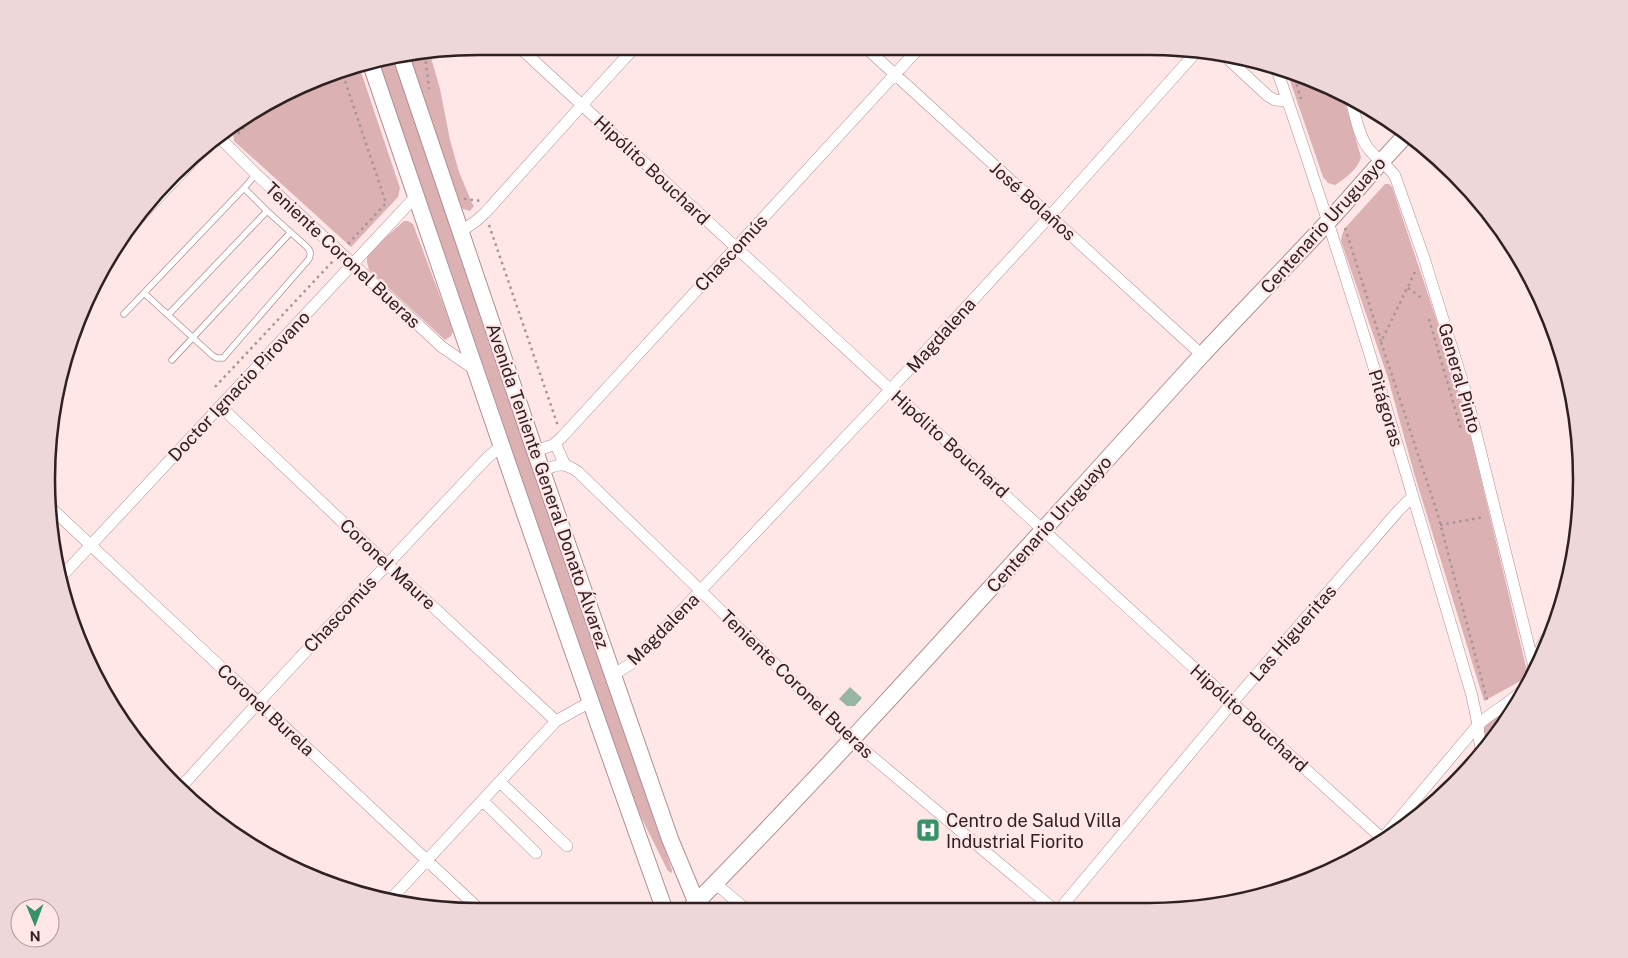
<svg xmlns="http://www.w3.org/2000/svg" width="1628" height="958" font-family="'Public Sans',sans-serif">
<style>
.green{fill:#dbb1b4}
.building{fill:#96b6a3}
.lines{fill:none;stroke-linecap:round;stroke-linejoin:round}
.lane-casing{stroke:#b38f91;stroke-width:7}
.street-casing{stroke:#b38f91;stroke-width:12}
.secondary-casing{stroke:#b38f91;stroke-width:18}
.path{stroke:#a89495;stroke-width:2.5;stroke-dasharray:2.5 4;stroke-linecap:butt}
.lane{stroke:#fff;stroke-width:5.5}
.street{stroke:#fff;stroke-width:11}
.secondary{stroke:#fff;stroke-width:16}
.labels{text-anchor:middle;dominant-baseline:central;stroke-width:4.5;stroke-linejoin:round;paint-order:stroke}
.street-label{font-size:18px;fill:#2f2021;stroke:#ffe7e8}
.poi-label{font-size:18px;fill:#2f2021;stroke:#ffe7e8;text-anchor:start}
.rim{fill:none;stroke:#2f2021;stroke-width:2.5}
</style>
<rect width="100%" height="100%" fill="#ffe7e8"/>
<path class="green" d="M430,54l10,35 10,51 9,32 13,31 2,3 -4,5 -7,-2 -4,-4 -49,-147z
M394,60l278,810v3l-4,-2 -35,-70 -254,-738z
M359,66l41,122 -2,9 -47,50 -117,-106 -1,-13 107,-59z
M1286,69l57,27 18,61c-2,11 -17,23 -26,28l-7,-2 -5,-6z
M1385,184h4l3,3 52,155 24,83 59,246 -3,8 -40,22 -70,-228 -26,-95 -47,-137 1,-6 3,-7z
M404,221h4l5,3 40,107 -2,5 -6,4 -76,-70 -2,-8v-8z
M1517,703l-8,16 -23,29 -3,-17 3,-7z"/>
<path class="building" d="M850,687l12,11 -7,8h-8l-8,-7z"/>
<g class="lines">
<g class="lane-casing">
<path id="lane" d="M144,293l69,63 4,2h6l86,-99c2,-6 2,-7 -2,-12l-40,-36 -23,-23
M124,314l120,-126 12,-14
M168,315l99,-104
M172,360l118,-127"/>
</g>
<g class="street-casing">
<path id="street" d="M518,46c288,266 575,532 866,794
M865,47l337,308
M1226,57l42,39 7,4 13,1
M1276,67c72,207 134,418 196,629l6,29 3,28
M1351,100c4,14 8,37 17,48 8,11 20,17 27,28l29,82 42,135 69,278
M460,232l16,-11 9,-8 97,-108 54,-59
M119,239l98,-104 39,39 186,173 32,22
M220,406l167,158 169,157
M555,443l10,22
M535,451l18,-6 9,-8 358,-390
M542,471c15,-7 22,-9 36,1l123,119 151,149 204,171
M51,508l430,403
M62,576l354,-380
M613,675l19,-12 258,-273 160,-174 147,-165
M500,782l67,64
M182,786c100,-111 203,-219 305,-328l15,-13
M483,801l53,52
M1377,845l101,-120c14,-14 37,-24 49,-40 8,-11 9,-24 14,-37 3,-7 7,-13 13,-19
M716,884l32,27
M391,899l165,-178 34,-19
M1058,911l174,-208 167,-193 14,-14"/>
</g>
<g class="secondary-casing">
<path id="secondary" d="M402,59l133,392 135,388 30,72
M371,64c96,283 193,566 294,847
M688,911c177,-180 343,-369 513,-555 41,-44 83,-87 124,-131 28,-30 54,-62 82,-91"/>
</g>
<path class="path" d="M425,55l4,34
M341,69l45,134
M1293,72l8,27
M238,134l17,-19
M465,198v1l16,2
M489,225l69,201
M1345,228l36,113
M348,244l38,-41
M1415,272l-34,70 56,170 51,191
M1408,288l15,11
M1429,319l32,110
M215,387l118,-126
M1440,525l44,-8"/>
<use href="#lane" class="lane"/>
<use href="#street" class="street"/>
<use href="#secondary" class="secondary"/>
</g>
<defs>
<g id="hospital-square" transform="scale(1.25)"><rect x="-9" y="-9" width="18" height="18" rx="4" fill="#399267" stroke="#ffe7e8"/><path d="M-5-5h3v3.5h4V-5h3V5h-3V1.5h-4V5h-3Z" fill="#fff"/></g>
</defs>
<g fill-rule="evenodd">
<use href="#hospital-square" x="928" y="830"/>
</g>
<g class="labels">
<g class="street-label">
<text transform="translate(652 170) rotate(43)">Hipólito Bouchard</text>
<text transform="translate(1033 201) rotate(42)">José Bolaños</text>
<text transform="translate(1323 225) rotate(-48)">Centenario Uruguayo</text>
<text transform="translate(731 253) rotate(-47)">Chascomús</text>
<text transform="translate(343 255) rotate(43)">Teniente Coronel Bueras</text>
<text transform="translate(941 335) rotate(-48)">Magdalena</text>
<text transform="translate(1460 378) rotate(74)">General Pinto</text>
<text transform="translate(239 386) rotate(-47)">Doctor Ignacio Pirovano</text>
<text transform="translate(1386 408) rotate(73)">Pitágoras</text>
<text transform="translate(950 444) rotate(42)">Hipólito Bouchard</text>
<text transform="translate(548 486) rotate(71)">Avenida Teniente General Donato Álvarez</text>
<text transform="translate(1049 524) rotate(-48)">Centenario Uruguayo</text>
<text transform="translate(388 564) rotate(43)">Coronel Maure</text>
<text transform="translate(340 614) rotate(-47)">Chascomús</text>
<text transform="translate(663 629) rotate(-45)">Magdalena</text>
<text transform="translate(1293 633) rotate(-49)">Las Higueritas</text>
<text transform="translate(797 684) rotate(44)">Teniente Coronel Bueras</text>
<text transform="translate(266 710) rotate(43)">Coronel Burela</text>
<text transform="translate(1249 718) rotate(42)">Hipólito Bouchard</text>
</g>
<g class="poi-label">
<text x="946" y="820">Centro de Salud Villa<tspan x="946" dy="21">Industrial Fiorito</tspan></text>
</g>
</g>
<path d="M0 0H1628V958H0ZM479 55H1149A424 424 0 0 1 1573 479V479A424 424 0 0 1 1149 903H479A424 424 0 0 1 55 479V479A424 424 0 0 1 479 55Z" fill="#eed7d8" fill-rule="evenodd"/>
<path class="rim" d="M479 55H1149A424 424 0 0 1 1573 479V479A424 424 0 0 1 1149 903H479A424 424 0 0 1 55 479V479A424 424 0 0 1 479 55Z"/>
<g transform="translate(35 923) rotate(179)"><circle r="24" fill="#ffe7e8" stroke="#ac9798"/>
<path d="M0-4L9 19L0 12L-9 19Z" fill="#399267"/>
<text y="-8" font-size="14" font-weight="bold" text-anchor="middle" fill="#2f2021">N</text>
</g>
</svg>
